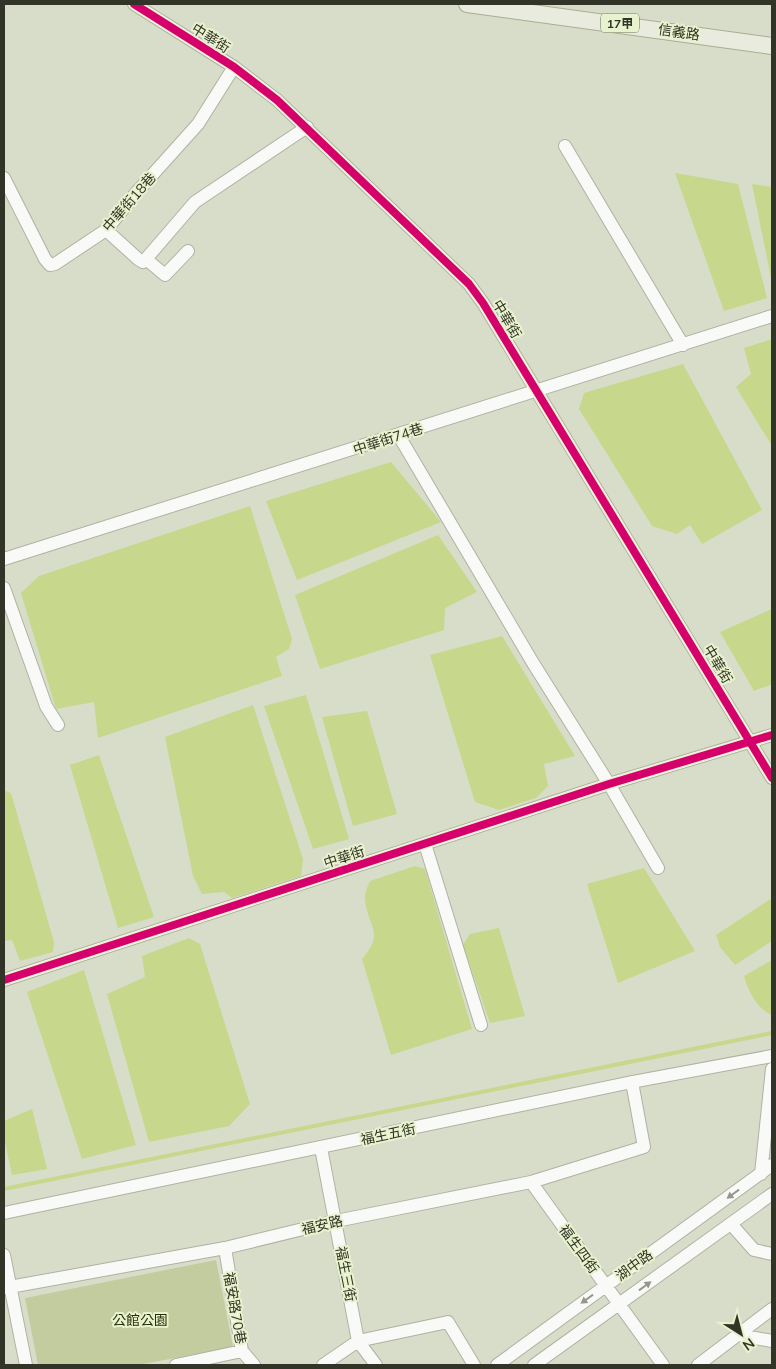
<svg xmlns="http://www.w3.org/2000/svg" width="776" height="1369" font-family="Mulish,'Noto Sans TC',sans-serif">
<style>
.green{fill:#c2cc9f}
.water{fill:#c7d78b}
.lines{fill:none;stroke-linecap:round;stroke-linejoin:round}
.stream{stroke:#c7d78b;stroke-width:4}
.minor-casing{stroke:#aeb2a2;stroke-width:14}
.major-casing{stroke:#a8ae93;stroke-width:18}
.minor{stroke:#f9faf7;stroke-width:12}
.major{stroke:#e8ebde;stroke-width:16}
.cycleway-casing{stroke:#e9f2ce;stroke-width:11}
.cycleway{stroke:#d6006c;stroke-width:8}
.oneway{fill:#95978e}
.labels{text-anchor:middle;dominant-baseline:central;stroke-width:4;stroke-linejoin:round;paint-order:stroke}
.shield{fill:#e9f2ce;stroke:#686d58;stroke-width:1}
.shield-label{font-size:12px;font-weight:bold;fill:#313426}
.street-label{font-size:14px;fill:#313426;stroke:#e9f2ce}
.park-label{font-size:14px;fill:#282e04;stroke:#e9f2ce}
</style>
<rect width="100%" height="100%" fill="#d8ddc9"/>
<path class="green" d="M216,1260l17,87 -95,18h-100l-13,-67z"/>
<path class="water" d="M675,173l63,11 29,114 -43,13z
M752,184l20,3v96z
M772,339v107l-36,-59 15,-13 -7,-26z
M683,364l79,146 -60,34 -12,-19 -13,9 -25,-8 -73,-117 5,-16z
M391,462l50,60 -144,58 -31,-79z
M250,506l42,133 -3,10 -13,8 6,19 -184,62 -4,-36 -38,7 -35,-116 18,-17z
M438,535l39,57 -32,16 -1,22 -124,39 -25,-74z
M772,609v75l-18,7 -34,-59z
M502,636l73,120 -31,8 4,22 -12,12 -37,12 -24,-8 -45,-147z
M306,695l43,144 -36,10 -49,-143z
M253,705l50,154 -2,17 -69,22 -8,-6 -22,2 -9,-18 -28,-139z
M367,711l30,103 -44,12 -31,-109z
M99,755l55,162 -36,11 -48,-163z
M4,790l7,3 43,149 -1,10 -33,9 -8,-21 -8,1z
M415,866l10,3 47,160 -81,26 -29,-96c25,-29 3,-34 3,-63 0,-4 3,-10 5,-15z
M644,868l51,83 -77,32 -31,-99z
M772,898v43l-37,24 -15,-18 -4,-12z
M499,928l26,88 -35,7 -27,-78 7,-11z
M189,938l11,6 50,160 -21,22 -80,16 -42,-148 38,-17 -3,-21z
M772,960v55c-15,-6 -24,-24 -28,-39z
M84,970l52,175 -54,14 -55,-167z
M32,1109l15,60 -35,6 -8,-38v-16z"/>
<g class="lines">
<path class="stream" d="M4,1189l768,-156"/>
<g class="minor-casing">
<path id="minor" d="M134,4l100,63 43,33 192,184 14,19 289,475
M565,146l118,199
M4,178l41,81 5,6 5,-1 51,-34 30,-37 62,-69 36,-57
M106,230l32,29 5,3 3,-3 19,16 23,-24
M146,259l49,-57 112,-75
M399,436l134,227 76,121 49,84
M4,559l768,-243
M4,588l42,118 12,19
M425,844l56,181
M4,980l605,-196 163,-49
M321,1148l37,193 18,24
M761,1174l11,-105
M531,1182l132,183
M4,1213l628,-131 140,-26
M731,1224l23,26 18,4
M225,1248l17,103 12,14
M4,1255l22,110
M4,1288l221,-40 111,-27 195,-39 113,-35 -12,-65
M739,1335l33,6
M176,1365l66,-14
M323,1365l35,-24 90,-19 26,43
M497,1365l275,-200
M534,1365l238,-171
M698,1365l74,-56"/>
</g>
<g class="major-casing">
<path id="major" d="M467,4l305,42"/>
</g>
<use href="#minor" class="minor"/>
<use href="#major" class="major"/>
<g class="cycleway-casing">
<path id="cycleway" d="M134,4l100,63 43,33 192,184 14,19 289,475
M4,980l605,-196 163,-49"/>
</g>
<use href="#cycleway" class="cycleway"/>
</g>
<defs><path id="oneway-solid" d="M-6-.8H1V-3.2L6.5 0L1 3.2V.8H-6Z" transform="scale(1.25)"/></defs>
<g class="oneway">
<use href="#oneway-solid" transform="translate(733 1194) rotate(144)"/>
<use href="#oneway-solid" transform="translate(645 1286) rotate(-36)"/>
<use href="#oneway-solid" transform="translate(587 1299) rotate(144)"/>
</g>
<g class="labels">
<rect class="shield" x="601" y="13.5" width="38" height="19" rx="4"/>
<g class="shield-label">
<text x="620" y="23">17甲</text>
</g>
<g class="street-label">
<text transform="translate(679 32) rotate(8)">信義路</text>
<text transform="translate(211 38) rotate(32)">中華街</text>
<text transform="translate(129 202) rotate(-49)">中華街18巷</text>
<text transform="translate(507 319) rotate(59)">中華街</text>
<text transform="translate(388 439) rotate(-18)">中華街74巷</text>
<text transform="translate(718 664) rotate(59)">中華街</text>
<text transform="translate(344 857) rotate(-18)">中華街</text>
<text transform="translate(388 1134) rotate(-12)">福生五街</text>
<text transform="translate(322 1225) rotate(-13)">福安路</text>
<text transform="translate(579 1249) rotate(54)">福生四街</text>
<text transform="translate(634 1265) rotate(-36)">湖中路</text>
<text transform="translate(346 1274) rotate(79)">福生三街</text>
<text transform="translate(235 1308) rotate(80)">福安路70巷</text>
</g>
<g class="park-label">
<text x="140" y="1320">公館公園</text>
</g>
</g>
<rect width="776" height="1369" fill="none" stroke="#313426" stroke-width="10"/>
<g transform="translate(741 1334) rotate(144)" stroke="#e9f2ce" stroke-width="4" paint-order="stroke">
<path d="M0-4L9 19L0 12L-9 19Z" fill="#313426"/>
<text y="-8" font-size="14" font-weight="bold" text-anchor="middle" fill="#313426">N</text>
</g>
</svg>
